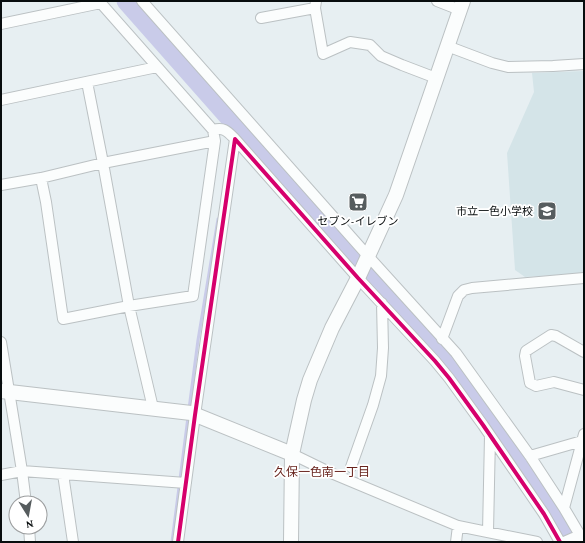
<svg xmlns="http://www.w3.org/2000/svg" width="585" height="543" font-family="'Crimson Pro','Noto Sans JP',serif">
<style>
.built{fill:#d4e4e8}
.lines{fill:none;stroke-linecap:round;stroke-linejoin:round}
.stream{stroke:#c9cbe9;stroke-width:3}
.river{stroke:#c9cbe9;stroke-width:19}
.street-casing{stroke:#bbc1c3;stroke-width:12}
.secondary-casing{stroke:#bbc1c3;stroke-width:16}
.street{stroke:#fbfdfd;stroke-width:10}
.secondary{stroke:#fbfdfd;stroke-width:14}
.cycleway-casing{stroke:#fff;stroke-width:6}
.cycleway{stroke:#d6006c;stroke-width:4}
.labels{text-anchor:middle;dominant-baseline:central;stroke-width:3.5;stroke-linejoin:round;paint-order:stroke}
.poi-label{font-size:11px;fill:#080d0e;stroke:#fff;text-anchor:end}
.neighbourhood-label{font-size:12px;fill:#68231d;stroke:#fff}
</style>
<rect width="100%" height="100%" fill="#e7eff2"/>
<path class="built" d="M584,71v202l-59,4 -10,-7 -8,-117 27,-61 -2,-19z"/>
<g class="lines">
<path class="stream" d="M231,130l1,-9
M189,409l9,-69 20,-121
M172,542l16,-125"/>
<path class="river" d="M126,1l326,369c41,56 79,114 117,172"/>
<g class="street-casing">
<path id="street" d="M142,1l226,255 88,97 74,103 34,52 20,34
M316,1l-1,7 8,46 27,-12 20,3 11,11 21,9 34,13
M437,1l23,9
M261,18l54,-10
M1,24l100,-21
M447,46l45,17 16,4 45,-1 31,-2
M87,82l16,81 26,143 24,102
M1,100l156,-33
M213,130c11,-3 14,1 22,9
M41,178l5,24 17,117 66,-13 64,-10 22,-155 -2,-11 -114,-129
M1,185l40,-7 62,-15 112,-22
M442,339l16,-43 6,-6 8,-2 112,-10
M1,342l21,129 4,32
M584,352l-28,-16 -5,-1 -25,16 -1,5 5,27 6,3 18,-4 30,8
M292,454l39,19 127,53 79,16
M530,456l52,-15
M351,467l22,-62 8,-29 2,-28 -1,-45
M63,474l10,68
M1,475l21,-4 164,12
M564,508l20,-74
M29,527l1,15
M488,532l2,-96
M178,542l17,-127 40,-276 123,139 77,83 14,17 34,47 61,89 16,28
M456,542l2,-16
M564,542l9,-4 11,-3"/>
</g>
<g class="secondary-casing">
<path id="secondary" d="M1,391l190,22 101,41
M291,542l1,-88 12,-54 6,-20 22,-52 26,-50 38,-83 67,-194"/>
</g>
<use href="#street" class="street"/>
<use href="#secondary" class="secondary"/>
<g class="cycleway-casing">
<path id="cycleway" d="M178,542l17,-127 40,-276 123,139 77,83 14,17 34,47 61,89 16,28"/>
</g>
<use href="#cycleway" class="cycleway"/>
</g>
<defs>
<g id="supermarket-square" transform="scale(1)"><rect x="-9" y="-9" width="18" height="18" rx="4" fill="#565c5e" stroke="#fff"/><path d="M-6-5.5h2.5l.6 2H6L4.5 2H-2.5L-4.4-4H-6ZM-1.5 3.2a1.3 1.3 0 1 0 .1 0ZM3 3.2a1.3 1.3 0 1 0 .1 0Z" fill="#fff"/></g>
<g id="school-square" transform="scale(1)"><rect x="-9" y="-9" width="18" height="18" rx="4" fill="#565c5e" stroke="#fff"/><path d="M0-5L7-2L0 1L-7-2ZM-4 1L0 2.5L4 1V4Q0 6-4 4Z" fill="#fff"/></g>
</defs>
<g fill-rule="evenodd">
<use href="#supermarket-square" x="358" y="202"/>
<use href="#school-square" x="547" y="211"/>
</g>
<g class="labels">
<g class="poi-label">
<text x="533" y="211">市立一色小学校</text>
<text x="358" y="221" text-anchor="middle">セブン-イレブン</text>
</g>
<g class="neighbourhood-label">
<text x="322" y="472">久保一色南一丁目</text>
</g>
</g>
<rect width="585" height="543" fill="none" stroke="#080d0e" stroke-width="4"/>
<g transform="translate(28 515) rotate(169)"><circle r="19" fill="#ffffff" stroke="#9c9e9f"/>
<path d="M0-3L7 15L0 10L-7 15Z" fill="#565c5e"/>
<text y="-6" font-size="11" font-weight="bold" text-anchor="middle" fill="#080d0e">N</text>
</g>
</svg>
